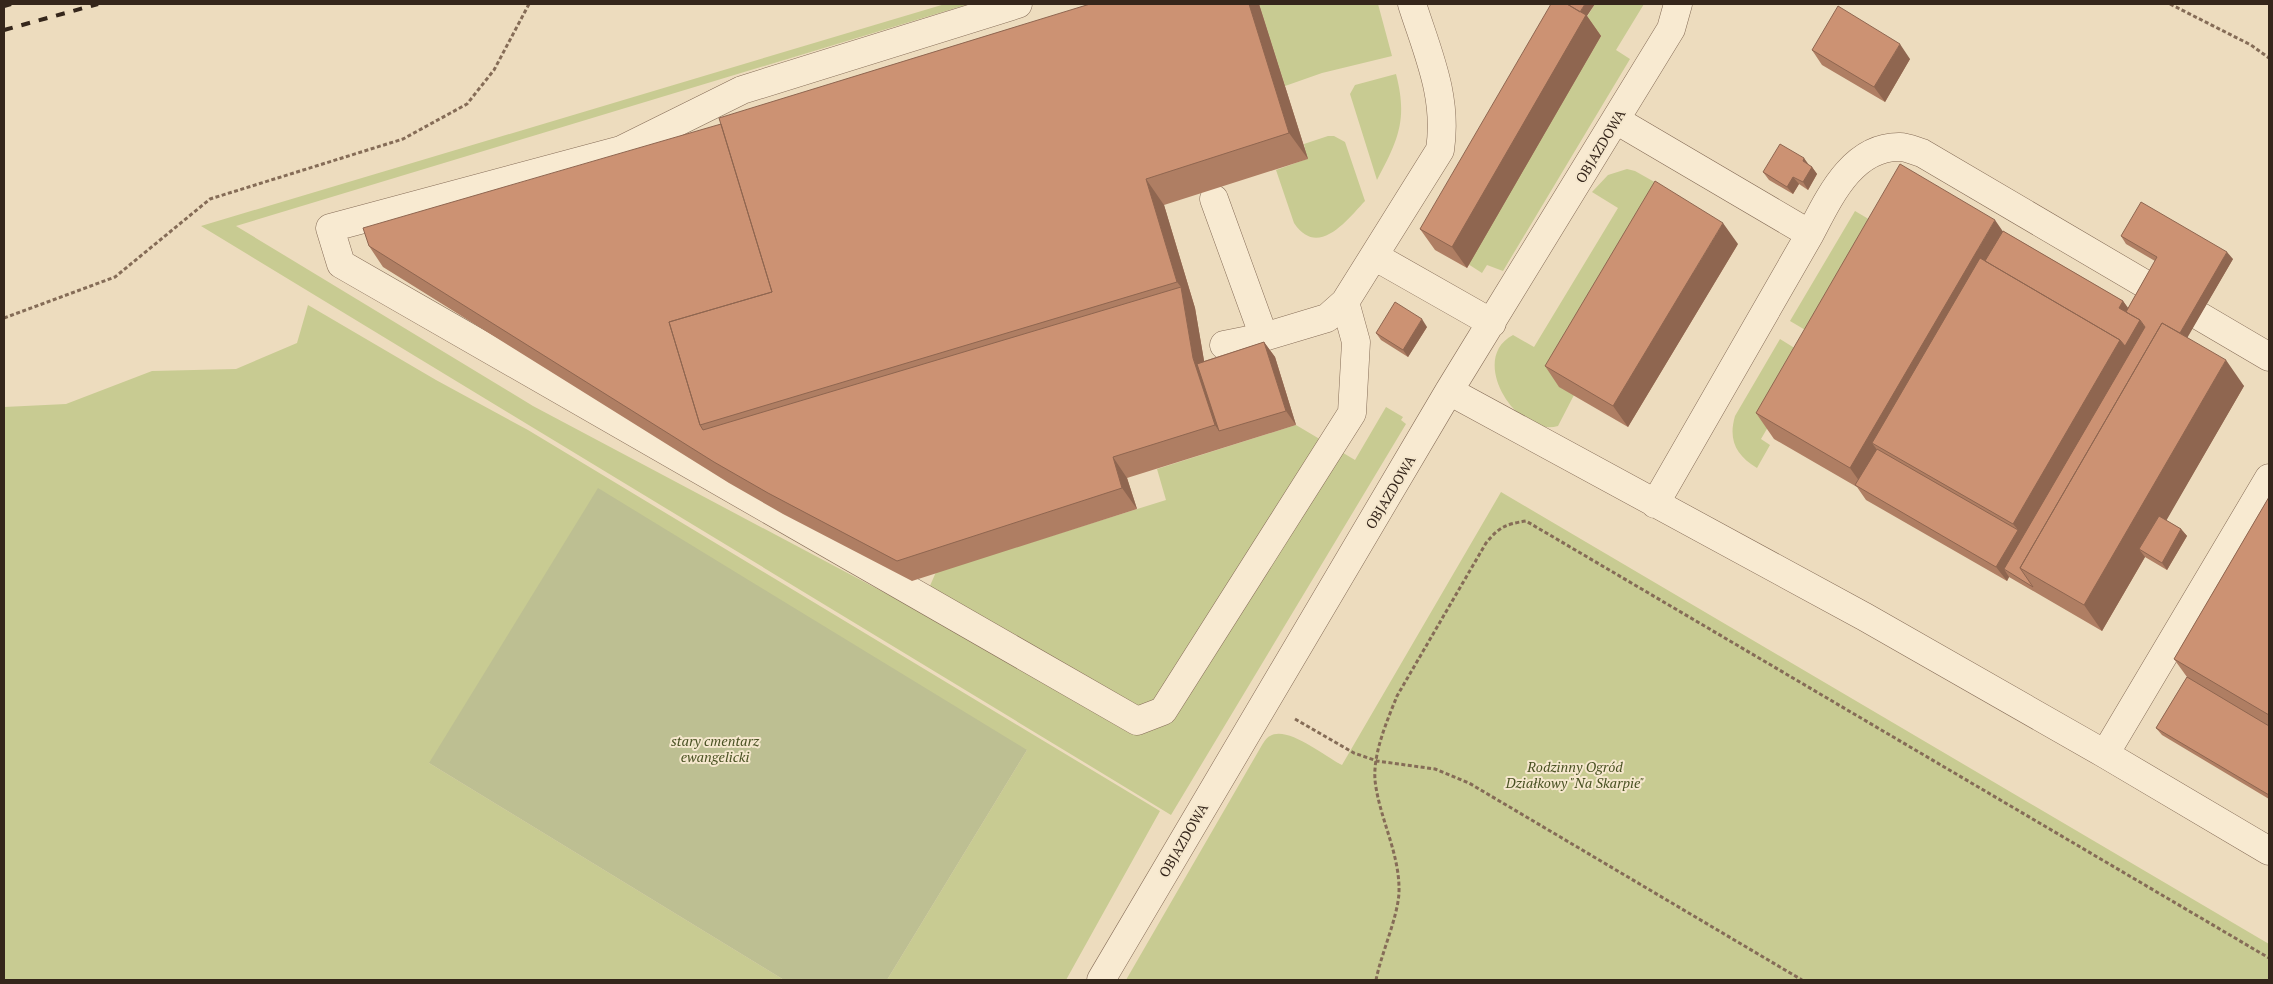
<svg xmlns="http://www.w3.org/2000/svg" width="2273" height="984" font-family="'PT Serif',serif">
<style>
.green{fill:#c8cb92}
.cemetery{fill:#bdbf92}
.lines{fill:none;stroke-linecap:round;stroke-linejoin:round}
.minor-casing{stroke:#856c57;stroke-width:29}
.path{stroke:#856c57;stroke-width:3;stroke-dasharray:4 2.5;stroke-linecap:butt}
.minor{stroke:#f8ead1;stroke-width:28}
.rail{stroke:#35261b;stroke-width:4;stroke-dasharray:9 9;stroke-linecap:butt}
.wall{fill:#af7e63}
.shaded-wall{fill:#8f6650}
.building{fill:#cc9273;stroke:#8f6650}
.labels{text-anchor:middle;dominant-baseline:central;stroke-width:4;stroke-linejoin:round;paint-order:stroke}
.street-label{font-size:14px;fill:#35261b;stroke:#f5e7cd}
.park-label{font-size:14px;font-style:italic;fill:#495122;stroke:#f5e7cd}
</style>
<rect width="100%" height="100%" fill="#eddcbe"/>
<path class="green" d="M945,4h24l-733,222 297,180 386,205 17,-39 230,-72 -9,-31 139,-44 59,35 31,-53 17,10 -2,3 5,4 -235,391 -970,-589z
M1259,4h119l14,52 -70,17 -37,13z
M1595,4h49l-28,46 14,9 -127,212 -16,-6 -5,8 -14,-9 133,-228 -19,-11z
M1396,74c12,46 2,66 -19,106l-27,-86 5,-9z
M1328,136h6l11,6 20,59c-18,19 -47,58 -71,22l-18,-53 31,-11 -3,-15z
M1627,169l8,2 39,22 -114,194 14,8 -16,31c-41,12 -91,-67 -45,-91l21,12 84,-139 -26,-16 16,-17z
M1855,211l39,23 -65,110 -39,-23z
M308,305l128,75 92,50 632,381 -94,169h-179l140,-230 -598,13 355,217h-780v-573l62,-3 86,-33 84,-2 61,-26z
M1780,339l29,18 -48,82 9,6 -13,23c-21,-13 -29,-28 -22,-52z
M1501,492l768,452v36h-1143l136,-235c2,-3 5,-8 8,-9 17,-11 56,21 72,29z"/>
<path class="cemetery" d="M598,488l429,262 -140,230h-103l-355,-217z"/>
<g class="lines">
<g class="minor-casing">
<path id="minor" d="M1018,4l-276,86 -121,60 -291,78 11,36 796,457 26,-10 189,-298 4,-71 -11,-40
M1616,120l194,114 -155,270
M1214,199l50,138
M1810,234c19,-36 42,-88 90,-87 7,0 15,4 22,6l347,204
M1374,256l118,67
M1224,345l40,-8 63,-19 18,-16 95,-152c8,-53 -12,-96 -28,-146
M1449,391l416,226 240,137 164,97
M2105,754l164,-276
M1101,980l348,-589 222,-362 7,-25"/>
</g>
<path class="path" d="M2170,4l81,41 18,13
M4,318l111,-41 95,-78 193,-60 64,-35 27,-34 35,-66
M1295,719l59,34 23,8 58,8 34,14 333,197
M1376,980c5,-26 22,-63 23,-88 1,-39 -20,-74 -24,-112 -2,-27 12,-59 22,-84l89,-153c13,-16 20,-19 40,-22l743,437"/>
<use href="#minor" class="minor"/>
<path class="rail" d="M4,6l7,-2
M4,30l94,-26"/>
</g>
<path class="wall" d="M1259,4l49,155 -144,46 31,103 9,53 60,-19 11,15 21,68 -169,53 10,31 -225,72 -129,-67 -54,-31 -346,-216 -14,-21z
M1587,16l14,20 -134,232 -32,-18 -15,-21z
M1812,50l98,9 -25,43 -63,-37z
M1809,165l3,2 5,7 -9,16 -9,-6 -6,10 -24,-14 -6,-8z
M2003,231l120,70 5,7 27,-47 -29,-17 -5,-8 112,23 -46,78 57,49 -78,134 15,9 6,7 -20,34 -22,-13 -43,74 -93,-54 -2,4 -141,-81 -9,-13 -83,-48 -18,-26z
M1738,244l-110,183 -69,-40 -14,-21z
M1427,327l-19,30 -27,-17 -5,-7z
M2269,497v302l-107,-64 -6,-7 31,-51 -13,-18z"/>
<path class="shaded-wall" d="M1249,4h10l49,155 -19,-26z
M1585,4h10l-8,12 14,20 -134,232 -15,-21 125,-230z
M1900,44l10,15 -25,43 -11,-15z
M1804,158l5,7 -6,-4z
M1812,167l5,7 -9,16 -5,-8z
M1793,177l6,7 -6,10 -6,-7z
M1146,179l18,26 31,103 12,70 12,53 -4,-6 -22,-67 -12,-71 -4,-5z
M1995,220l18,26 -141,197 15,20 -20,29 -17,-24z
M1723,223l15,21 -110,183 -15,-21z
M2227,252l6,7 -188,324 -7,-5z
M2123,301l10,14 -2,4 -12,-11z
M1422,319l5,8 -19,30 -5,-7z
M2140,320l10,15 -146,234 5,8 -2,4 -11,-14 22,-37 -5,-6 107,-184z
M1264,342l11,15 21,68 -10,-14z
M2226,360l18,26 -97,168 -8,-5 6,8 -43,74 -18,-26z
M1113,457l14,21 10,31 -15,-21z
M2181,529l6,7 -20,34 -5,-7z"/>
<path class="building" d="M1090,4h159l40,129 -143,46 31,103 -477,143 -31,-103 103,-30 -53,-174z
M1551,4h16l19,11 -134,232 -32,-18z
M1567,4h18l-5,8z
M1838,6l62,38 -26,43 -62,-37z
M721,124l51,168 -103,30 31,103 3,5 478,-143 12,71 22,67 -102,32 9,31 -225,73 -129,-68 -54,-31 -345,-216 -6,-18z
M1780,144l24,14 -1,3 9,6 -9,15 -10,-5 -6,10 -24,-15z
M1900,164l95,56 -145,248 -94,-55z
M1655,181l68,42 -110,183 -68,-40z
M2141,202l86,50 -47,81 -18,-10 -142,245 13,19 -29,-18 141,-242 -5,-7 -14,-8 31,-55 -36,-21z
M2003,231l120,70 -4,7 21,12 -15,26 -5,-6 -135,-79z
M1980,258l140,82 -107,184 -141,-81z
M1395,302l27,17 -19,31 -27,-17z
M2162,323l64,37 -142,245 -64,-37z
M1264,342l22,69 -67,20 -22,-67z
M1877,449l141,81 -22,37 -141,-82z
M2269,497v218l-95,-56z
M2159,516l22,13 -19,34 -23,-14z
M2187,677l82,49v69l-113,-67z"/>
<g class="labels">
<g class="street-label">
<text transform="translate(1600 146) rotate(-59)">OBJAZDOWA</text>
<text transform="translate(1390 492) rotate(-59)">OBJAZDOWA</text>
<text transform="translate(1183 840) rotate(-60)">OBJAZDOWA</text>
</g>
<g class="park-label">
<text x="715" y="740">stary cmentarz<tspan x="715" dy="16">ewangelicki</tspan></text>
<text x="1575" y="766">Rodzinny Ogród<tspan x="1575" dy="16">Działkowy "Na Skarpie"</tspan></text>
</g>
</g>
<rect width="2273" height="984" fill="none" stroke="#35261b" stroke-width="10"/>
</svg>
